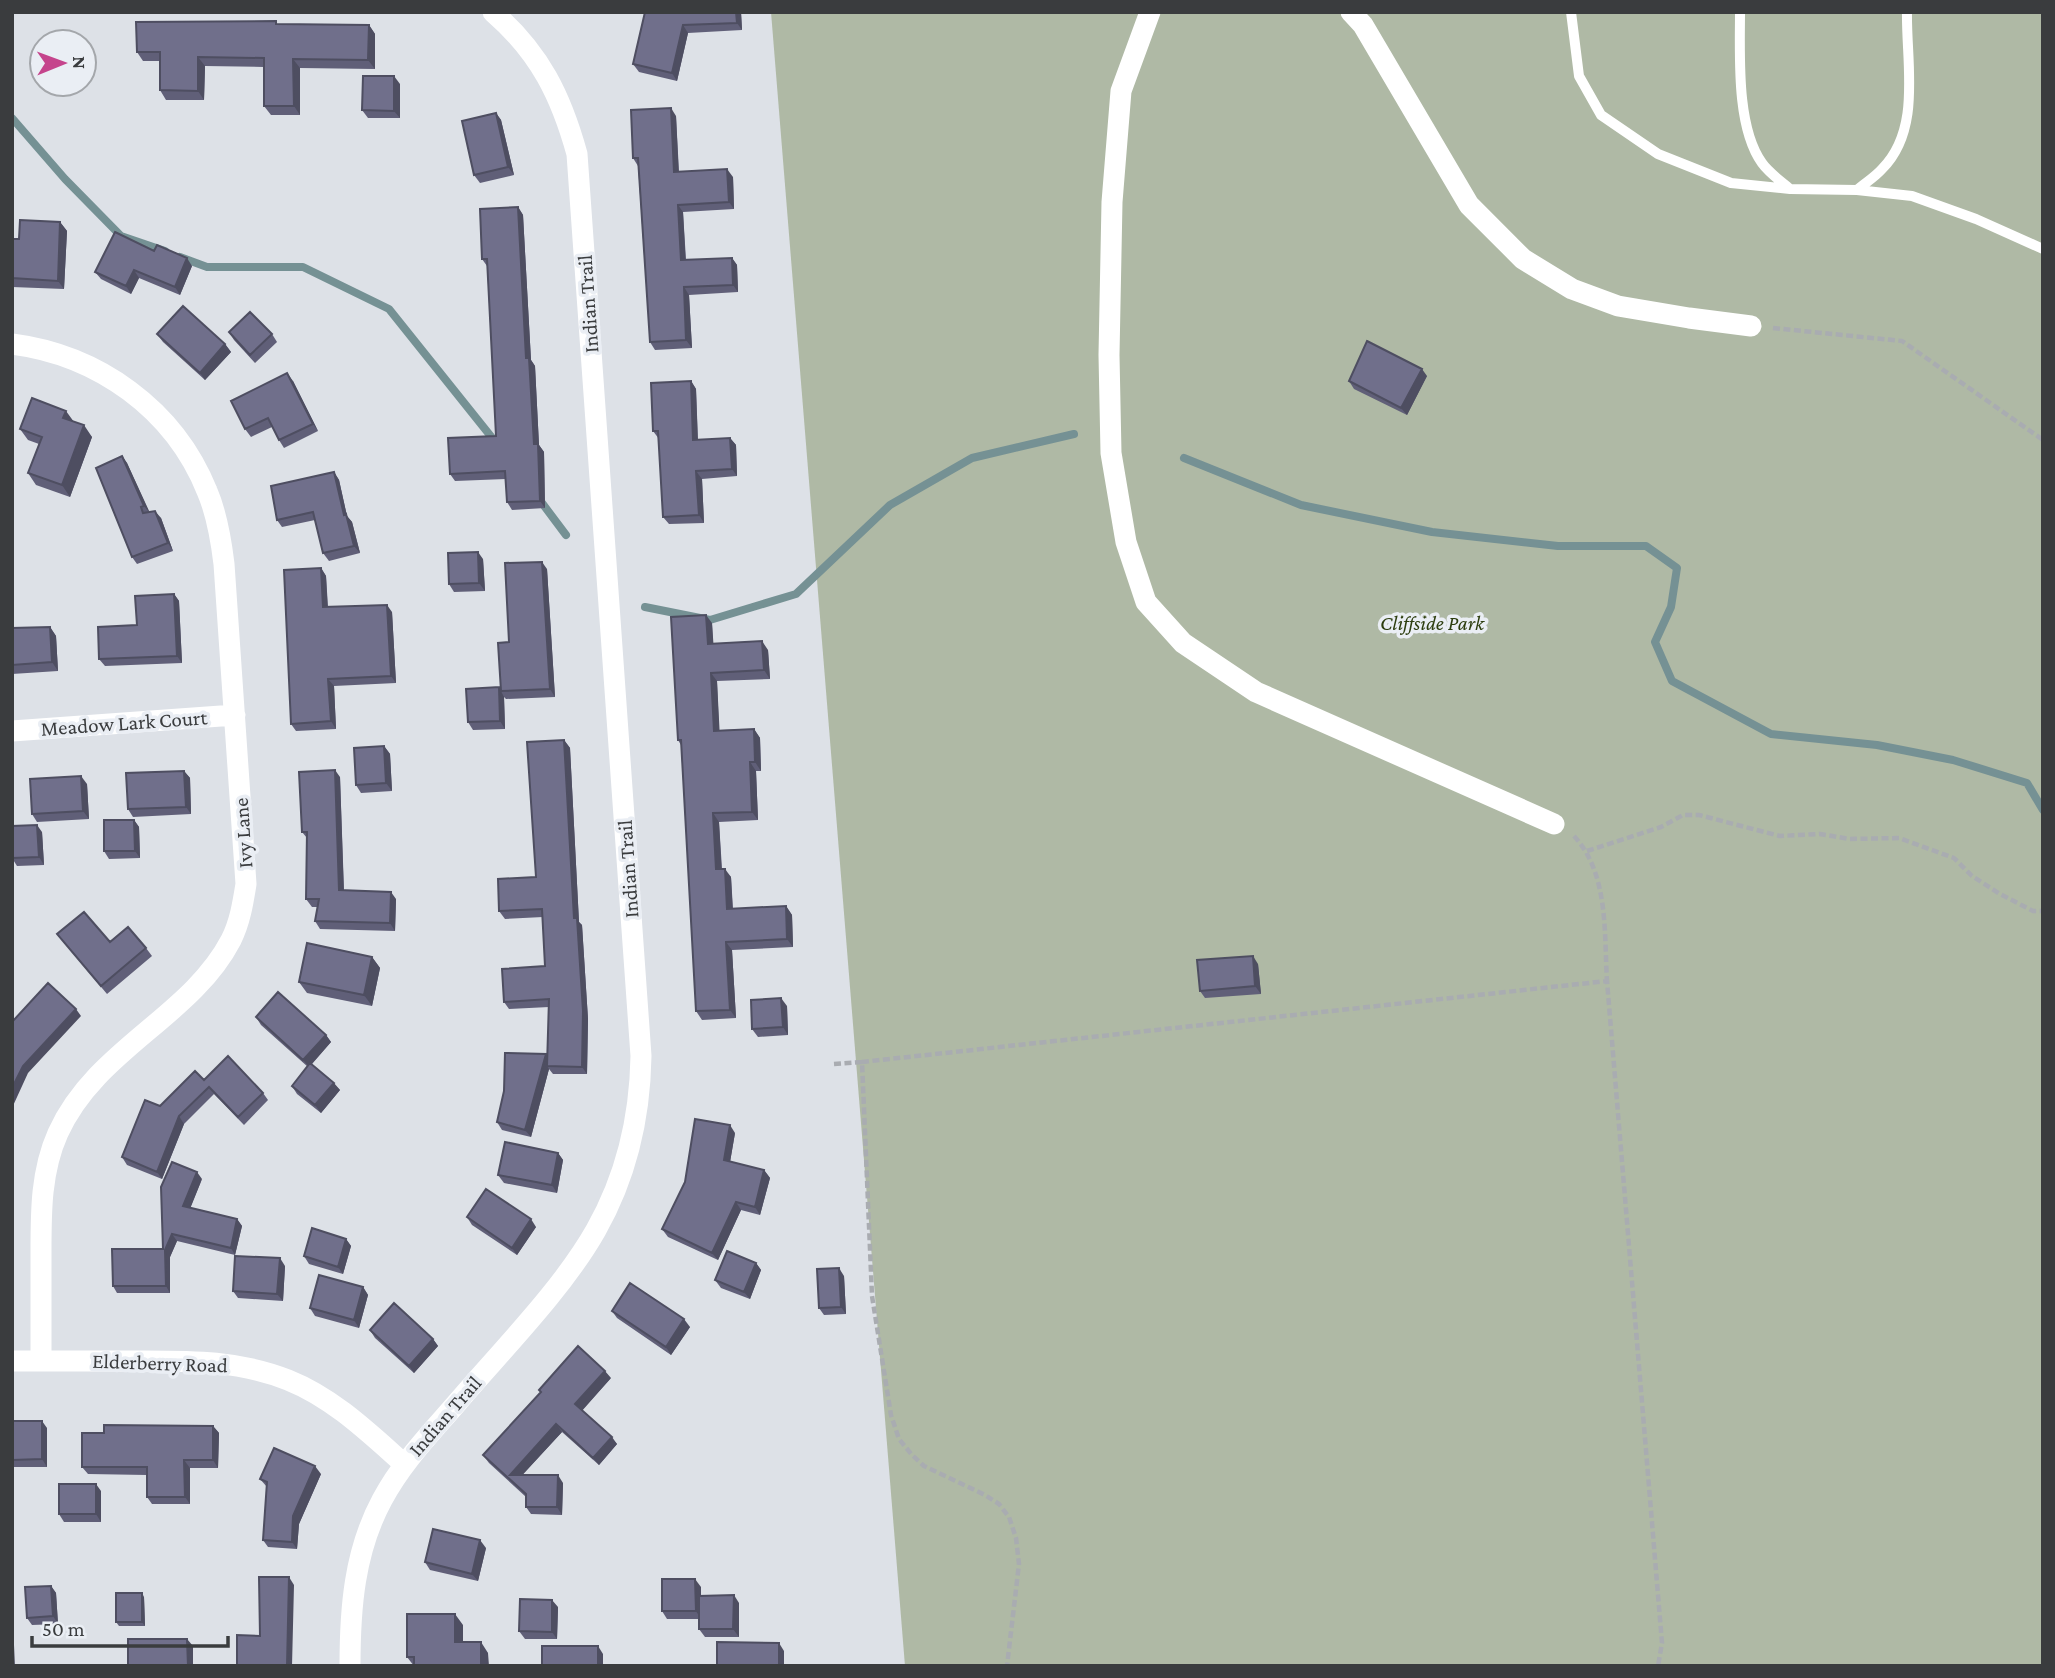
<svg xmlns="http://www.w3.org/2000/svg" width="2055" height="1678" font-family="'Crimson Pro',serif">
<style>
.green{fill:#afb9a5}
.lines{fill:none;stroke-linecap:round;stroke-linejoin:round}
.stream{stroke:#759194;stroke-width:8}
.path{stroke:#a9acb1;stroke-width:4.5;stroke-dasharray:7 3.5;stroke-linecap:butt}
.service{stroke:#fff;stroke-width:10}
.minor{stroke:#fff;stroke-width:21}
.wall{fill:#605f78}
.shaded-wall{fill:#4e4e61}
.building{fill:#706f8b;stroke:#4e4e61;stroke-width:2}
.labels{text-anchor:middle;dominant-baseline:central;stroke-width:7;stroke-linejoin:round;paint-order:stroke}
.street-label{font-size:21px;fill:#3a3c3e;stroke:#eaeef4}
.park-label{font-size:21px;font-style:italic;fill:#2c3d0e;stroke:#eaeef4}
</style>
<rect width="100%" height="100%" fill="#dde1e7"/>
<path class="green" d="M771,12h1272v1654h-1138z"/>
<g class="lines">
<path class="stream" d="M12,118l53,61 56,57 44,15
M180,257l27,10h96l86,42 108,135
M1184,458l117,47 131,27 126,14h88l31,22 -6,39 -16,35 17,39 99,53 106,11 76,15 74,23 16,27
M539,499l27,36
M645,607l65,13 86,-26 94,-89 82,-47 102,-24"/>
<path class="path" d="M1773,328l129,13 141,99
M1574,836c35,38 30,97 33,145
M1587,851l74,-24 22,-12h16l81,21 40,-2 30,5 49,-1 55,20 18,18 28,18 33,17h10
M862,1062l745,-81 55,662 -4,23
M834,1064l28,-2 10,234 19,119 8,24 13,16 12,11 61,29 14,9 10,13 7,21 3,26 -12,102"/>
<path class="service" d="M1571,12l8,64 22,39 57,39 73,29 59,6 67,1 55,6 64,23 67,30
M1740,12c0,43 -4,115 22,151 7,10 19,18 28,26
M1857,190c8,-7 18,-13 25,-21 40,-40 24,-106 25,-157"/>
<path class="minor" d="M1150,12l-29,79 -9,111 -3,153 2,98 15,89 20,60 37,41 73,49 298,132
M1351,12l12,13 106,180 54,54 49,30 46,17 71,12 62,8
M12,344c86,11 162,65 195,147 10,23 14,48 17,73l22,320c-3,19 -6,38 -15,56 -40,77 -135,109 -173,193 -18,40 -17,83 -17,126 0,34 0,68 0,102
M12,731l223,-16
M12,1361c41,0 82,0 123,0 53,0 103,-1 153,19 45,18 80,52 116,84
M350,1666c0,-57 4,-114 32,-166 19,-36 47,-65 74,-96 46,-54 106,-114 140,-174 30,-53 44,-113 45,-174l-64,-902c-16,-58 -37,-101 -84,-142"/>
</g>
<path class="wall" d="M645,12h96l1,18 -54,3 -11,48 -38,-9 -6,-8z
M278,24l91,1 6,9v35l-75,-1v47h-29l-7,-9v-39l-59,-1 -1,34h-38l-6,-10v-29h-17l-6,-9z
M400,84v34h-32l-6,-8z
M496,113l5,7 13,55 -34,8 -6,-8z
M676,116l3,56 54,5 1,32 -51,3 3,48 46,-2 5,7 1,27 -49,3 3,53 -37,2 -5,-8 -12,-176 -5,-8z
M518,207l5,8 8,145 4,6 4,79 5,7 1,56 -33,2 -5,-8 -1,-23 -51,2 -5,-7 46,-38 -9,-170 -5,-7z
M60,222l7,9 -3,58 -52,-2v-48h7z
M154,251l38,15 -12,29 -41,-17 -8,16 -30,-15 -6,-7z
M229,332l43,2 5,8 -22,21 -21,-23z
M157,334l68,10 6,8 -26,28 -42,-38z
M1427,376l-20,39 -53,-26 -5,-8z
M293,381l25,50 -34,17 -5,-8 -7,-13 -21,10 -6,-8z
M691,381l5,8 2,51 32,-2 6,7 1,31 -35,3 2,44 -35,1 -6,-7 -4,-78 -6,-8z
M73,421l19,16 -22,60 -34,-12 -8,-12 11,-29 -11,-4 -8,-11z
M122,456l5,7 22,49 12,6 12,33 -36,13 -5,-7z
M334,472l5,8 8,36 5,6 8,31 -31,8 -6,-8 -8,-33 -33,7 -5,-7z
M483,559l2,32 -31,1 -5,-8z
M321,568l5,8 2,31 64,5 4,71 -62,3 2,43 -40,2 -5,-7z
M547,569l8,128 -49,2 -2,-2 1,32 -32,1 -5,-8 32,-33 9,-47z
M174,594l5,7 3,62 -77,3 -6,-7z
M712,623l1,21 55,6 2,29 -53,2 2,49 35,-1 6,9 1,33h-5l2,49 -39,2 3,47 9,8 2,32 53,-3 6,9 1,32 -61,3 4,68 -34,2 -6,-9 -15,-266 -3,-5z
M50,627l6,9 2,35 -46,3v-46z
M564,740l6,8 9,174 3,3 6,94 -1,55h-34l-4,-5 -18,68 -29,-7 -5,-8 51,-65 1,-50 -40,2 -5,-7 41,-36 -2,-49 -38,2 -6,-8 37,-34z
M384,746l6,8 2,37 -31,2 -5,-8z
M184,771l6,7 1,36 -58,3 -5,-8z
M340,777l4,113 52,9 -1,32 -75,-2 -5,-8 3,-14h-6l-6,-8 1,-61 -5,-6z
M87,784l2,35 -52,3 -5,-8z
M134,820l5,7 1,31 -31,1 -5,-8z
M42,832l2,33 -27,1 -5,-8z
M57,934l89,14 6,8 -45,38z
M372,957l8,11 -8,38 -65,-13 -8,-11z
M1258,964l3,30 -56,4 -5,-7z
M787,1006l1,29 -30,2 -6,-8z
M256,1017l70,18 5,7 -19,22 28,26 -19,23 -24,-19 -5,-8 16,-19 -47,-42z
M204,1080l59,13 5,7 -24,25 -30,-31 -30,30 -22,55 -35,-14 -5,-8 38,-51z
M735,1133l-5,29 34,8 6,8 -10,37 -19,-5 -23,50 -50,-23 -6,-8z
M558,1153l5,7 -6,33 -53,-10 -6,-8z
M202,1179l-12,29 47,11 5,7 -7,29 -58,-14 -7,16v36h-53l-4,-7 50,-37z
M467,1217l69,10 -19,28 -45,-30z
M346,1239l5,7 -8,28 -34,-10 -5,-8z
M756,1263l5,7 -11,29 -29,-11 -6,-8z
M285,1266l-2,35 -45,-3 -5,-7z
M844,1276l2,38 -22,1 -5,-7z
M363,1287l5,8 -9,33 -44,-12 -5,-8z
M612,1311l78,16 -19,28 -54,-37z
M370,1330l63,9 5,7 -24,27 -39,-35z
M611,1378l-29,32 35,34 -18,21 -37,-33 -40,43 41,8 -1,32 -31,-1 -5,-7v-10l-37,-34 -6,-8z
M12,1421l35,7v39h-35z
M213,1426l6,7 -1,35h-28v36h-38l-5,-7v-22l-59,-1 -6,-7 22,-34z
M321,1474l-22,50 -2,25 -29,-2 -5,-7 4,-53 -7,-8z
M101,1491v31h-37l-5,-8z
M486,1548l-8,33 -48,-11 -5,-8z
M51,1586l5,7 2,31 -26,1 -5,-7z
M701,1587v9l38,7v34h-34l-6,-8v-10h-32l-5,-8z
M144,1597l1,29h-26l-3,-4z
M558,1607l-1,32h-32l-6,-8z
M463,1625v17l25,11 -74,13 -7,-9z"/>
<path class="shaded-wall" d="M736,12h5l1,18 -5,-7z
M369,25l6,9v35l-7,-9z
M683,25l5,8 -11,48 -5,-8z
M198,57l7,9 -1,34 -6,-9z
M293,59l7,9v47l-6,-9z
M394,76l6,8v34l-6,-7z
M671,108l5,8 3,63 -5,-7z
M496,113l5,7 13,55 -6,-8z
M727,169l6,8 1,32 -5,-7z
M678,205l5,7 3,56 -5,-8z
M518,207l5,8 8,145 4,6 4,79 5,7 1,56 -5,-7 -14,-143z
M60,222l7,9 -3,58 -6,-8z
M187,258l5,8 -12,29 -5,-8z
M732,258l5,7 1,27 -5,-7z
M134,270l5,8 -8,16 -5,-8z
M684,287l5,8 3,53 -6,-8z
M225,344l6,8 -26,28 -5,-7z
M1422,369l5,7 -20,39 -6,-7z
M287,373l6,8 25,50 -5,-7z
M691,381l5,8 2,59 -5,-8z
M66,411l8,11 -11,-4z
M84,425l8,12 -22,60 -8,-12z
M730,438l6,7 1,31 -5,-7z
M122,456l5,7 23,50 -6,-7z
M696,471l6,8 2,44 -5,-8z
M334,472l5,8 8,36 5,6 8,31 -6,-7 -10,-31z
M155,511l6,7 12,33 -5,-8z
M478,552l5,7 2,32 -6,-8z
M542,562l5,7 8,128 -5,-8z
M321,568l5,8 2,39 -5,-8z
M174,594l5,7 3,62 -5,-7z
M387,605l5,7 4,71 -5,-7z
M706,615l6,8 2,29 -6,-8z
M50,627l6,9 2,35 -6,-9z
M762,641l6,9 2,29 -6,-9z
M711,673l6,8 3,58 -6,-8z
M328,679l6,7 2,43 -5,-8z
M499,687l5,10 1,32 -5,-8z
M754,729l6,9 1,33 -6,-9z
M564,740l6,8 9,174 3,3 6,94 -1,55 -5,-7z
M384,746l6,8 2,37 -6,-8z
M750,762l6,9 2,49 -6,-8z
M335,770l5,7 4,120 -5,-7z
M184,771l6,7 1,36 -5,-7z
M81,776l6,8 2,35 -6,-8z
M713,813l6,9 3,56 -6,-9z
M134,820l5,7 1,31 -5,-7z
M37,825l5,7 2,33 -5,-8z
M725,869l6,8 2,40 -6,-8z
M391,892l5,7 -1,32 -5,-8z
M786,906l6,9 1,32 -6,-8z
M726,942l6,8 4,68 -6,-8z
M1253,956l5,8 3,30 -6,-8z
M372,957l8,11 -8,38 -8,-11z
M781,998l6,8 1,29 -5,-8z
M76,1009l5,7 -53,57 -16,35v-20l11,-22z
M326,1035l5,7 -22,25 -6,-7z
M546,1054l5,8 -4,4 2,3 -18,68 -6,-7z
M334,1083l6,7 -19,23 -6,-8z
M179,1116l5,8 -22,55 -5,-7z
M730,1125l5,8 -6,35 -5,-8z
M558,1153l5,7 -6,33 -5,-8z
M764,1170l6,8 -10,37 -5,-8z
M197,1172l5,7 -14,35 -5,-8z
M736,1202l5,8 -23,50 -6,-7z
M237,1219l5,7 -7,29 -4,-7z
M531,1219l5,8 -19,28 -5,-7z
M172,1234l5,7 -7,16v36l-4,-7 -1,-36z
M346,1239l5,7 -8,28 -5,-7z
M280,1258l5,8 -2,35 -6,-7z
M756,1263l5,7 -11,29 -6,-7z
M839,1268l5,8 2,38 -5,-7z
M363,1287l5,8 -9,33 -5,-8z
M684,1319l6,8 -19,28 -5,-8z
M433,1339l5,7 -24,27 -5,-7z
M605,1371l6,7 -30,34 -6,-8z
M42,1421l5,7v39l-5,-8z
M556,1424l6,8 -46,50 -6,-7z
M213,1426l6,7 -1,35 -5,-8z
M612,1437l5,7 -18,21 -6,-7z
M184,1460l6,8v36l-5,-7z
M315,1466l6,8 -22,50 -2,25 -5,-7 1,-26z
M558,1475l5,8 -1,32 -5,-8z
M96,1484l5,7v31l-5,-8z
M480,1540l6,8 -8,33 -6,-7z
M289,1577l5,8 -2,81h-5z
M695,1579l6,8v32l-5,-8z
M51,1586l5,7 2,31 -5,-8z
M142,1593l2,4 1,29 -3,-4z
M734,1595l5,8v34l-6,-8z
M552,1600l6,7 -1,32 -5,-7z
M455,1614l8,11v28l-8,-11z
M187,1639l6,7v20h-5z
M12,1642l2,3 1,21h-3z
M481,1642l7,11 1,13h-8z
M779,1643l5,8v15h-5z
M598,1646l5,8v12h-5z"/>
<path class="building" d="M645,12h91l1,11 -54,2 -11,48 -39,-9z
M276,21v3l93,1 -1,35 -75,-1 1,47h-30v-48l-66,-1v34l-38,-1v-38h-23l-1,-30z
M363,76h31v35l-32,-1z
M671,108l3,64 53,-3 2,33 -51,3 3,55 51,-2 1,27 -49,2 2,53 -36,2 -12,-184h-5l-2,-48z
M496,113l12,54 -34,8 -12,-54z
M518,207l8,151h3l5,86h4l2,57 -33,1 -2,-31 -55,3 -2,-36 48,-2 -9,-177h-5l-2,-50z
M20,220l40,2 -2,59 -46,-3v-39h7z
M115,232l39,19 3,-6 30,13 -12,29 -41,-17 -8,16 -31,-14z
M183,306l42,38 -25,29 -43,-39z
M250,312l22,22 -22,21 -21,-23z
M1367,341l55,28 -21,39 -52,-27z
M287,373l26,51 -34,16 -11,-22 -23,11 -14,-28z
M691,381l2,59 37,-2 2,31 -36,2 3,44 -36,2 -5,-86h-5l-2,-48z
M32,398l34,13 -3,7 21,7 -22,60 -34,-12 14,-36 -22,-8z
M122,456l22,50 -3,1 2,6 12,-2 13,32 -36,14 -36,-89z
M334,472l10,43 2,-1 8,32 -31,7 -10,-41 -36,8 -6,-34z
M478,552l1,31 -30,1 -1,-31z
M542,562l8,127 -49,2 -3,-48 11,-1 -4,-79z
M321,568l2,39 64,-2 4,71 -63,3 3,42 -40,3 -7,-154z
M174,594l3,62 -78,3 -1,-32 39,-2 -2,-29z
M706,615l2,29 54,-3 2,29 -53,3 3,58 40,-2 1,33h-5l2,50 -39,1 3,56h9l2,40 59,-3 1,33 -61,3 4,68 -34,1 -15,-271h-3l-7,-123z
M50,627l2,35 -40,3v-37z
M499,687l1,34 -32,1 -2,-33z
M564,740l10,178h3l6,93 -1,56 -35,-1 2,-67 -45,3 -2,-33 43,-3 -3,-57 -43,2 -1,-32 38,-2 -9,-135z
M384,746l2,37 -30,2 -2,-37z
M335,770l4,120 52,2 -1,31 -75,-2 4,-22h-13l1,-67h-5l-3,-60z
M184,771l2,36 -58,2 -2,-36z
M81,776l2,35 -51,3 -2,-35z
M104,820h30l1,31h-31z
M37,825l2,32 -27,1v-32z
M84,912l26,30 18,-15 18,21 -45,38 -44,-52z
M307,943l65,14 -8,38 -65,-13z
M1253,956l2,30 -55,5 -3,-31z
M48,983l28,26 -53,57 -11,22v-66z
M278,992l48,43 -23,25 -47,-43z
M781,998l2,29 -31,2 -1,-29z
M505,1053l41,1 -21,76 -28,-8 7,-31z
M228,1056l35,37 -25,24 -29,-30 -30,29 -22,56 -35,-15 23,-57 15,6 35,-35 9,9z
M310,1063l24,20 -19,22 -23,-19z
M695,1119l35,6 -6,35 40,10 -9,37 -19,-5 -24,51 -50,-24 23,-47z
M505,1142l53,11 -6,32 -54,-10z
M172,1162l25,10 -14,34 54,13 -6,29 -59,-14 -7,16 1,36h-53l-1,-37h51l-2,-62z
M486,1189l45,30 -19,29 -45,-31z
M312,1228l34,11 -8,28 -34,-11z
M727,1251l29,12 -12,29 -29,-12z
M235,1256l45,2 -3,36 -44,-3z
M839,1268l2,39 -22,1 -2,-39z
M319,1275l44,12 -9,33 -44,-12z
M630,1283l54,36 -18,28 -54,-36z
M394,1303l39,36 -24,27 -39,-36z
M578,1346l27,25 -30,33 37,33 -19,21 -37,-34 -46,51h48l-1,32h-31v-13l-43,-39 58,-63 -2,-2z
M12,1421h30v38l-30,1z
M104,1425l109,1v34h-29l1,37h-38v-30h-65v-34h22z
M274,1448l41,18 -22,50 -1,26 -29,-2 4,-58 -7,-3z
M59,1484h37v30h-37z
M433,1529l47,11 -8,34 -47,-12z
M259,1577h30l-2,89h-50v-31l23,1z
M662,1579h33l1,32h-34z
M51,1586l2,30 -26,2 -2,-31z
M116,1593h26v29h-26z
M734,1595l-1,34h-34v-33z
M520,1599l32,1v32l-33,-1z
M407,1614h48v28h26v24h-67v-9h-7z
M128,1639h59l1,27h-60z
M717,1642l62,1v23h-62z
M542,1646h56v20h-56z"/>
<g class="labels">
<g class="street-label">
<text transform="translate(588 304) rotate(-94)">Indian Trail</text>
<text transform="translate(124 723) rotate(-4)">Meadow Lark Court</text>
<text transform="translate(243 833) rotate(-94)">Ivy Lane</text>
<text transform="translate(628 869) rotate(-94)">Indian Trail</text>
<text transform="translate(160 1363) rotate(2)">Elderberry Road</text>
<text transform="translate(445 1416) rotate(-49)">Indian Trail</text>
</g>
<g class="park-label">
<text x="1432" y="623">Cliffside Park</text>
</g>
</g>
<rect width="2055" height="1678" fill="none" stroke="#3a3c3e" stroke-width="28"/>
<g transform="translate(63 63) rotate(89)"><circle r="33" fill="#eaeef4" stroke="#a4a7ab" stroke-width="2"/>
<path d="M0-5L12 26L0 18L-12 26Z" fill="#c5448c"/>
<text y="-10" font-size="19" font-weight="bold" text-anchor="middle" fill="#3a3c3e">N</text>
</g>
<path d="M32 1636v10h196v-10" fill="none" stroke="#3a3c3e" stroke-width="3.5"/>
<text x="42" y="1636" font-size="21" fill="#3a3c3e" stroke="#eaeef4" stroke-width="5" paint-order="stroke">50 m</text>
</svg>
